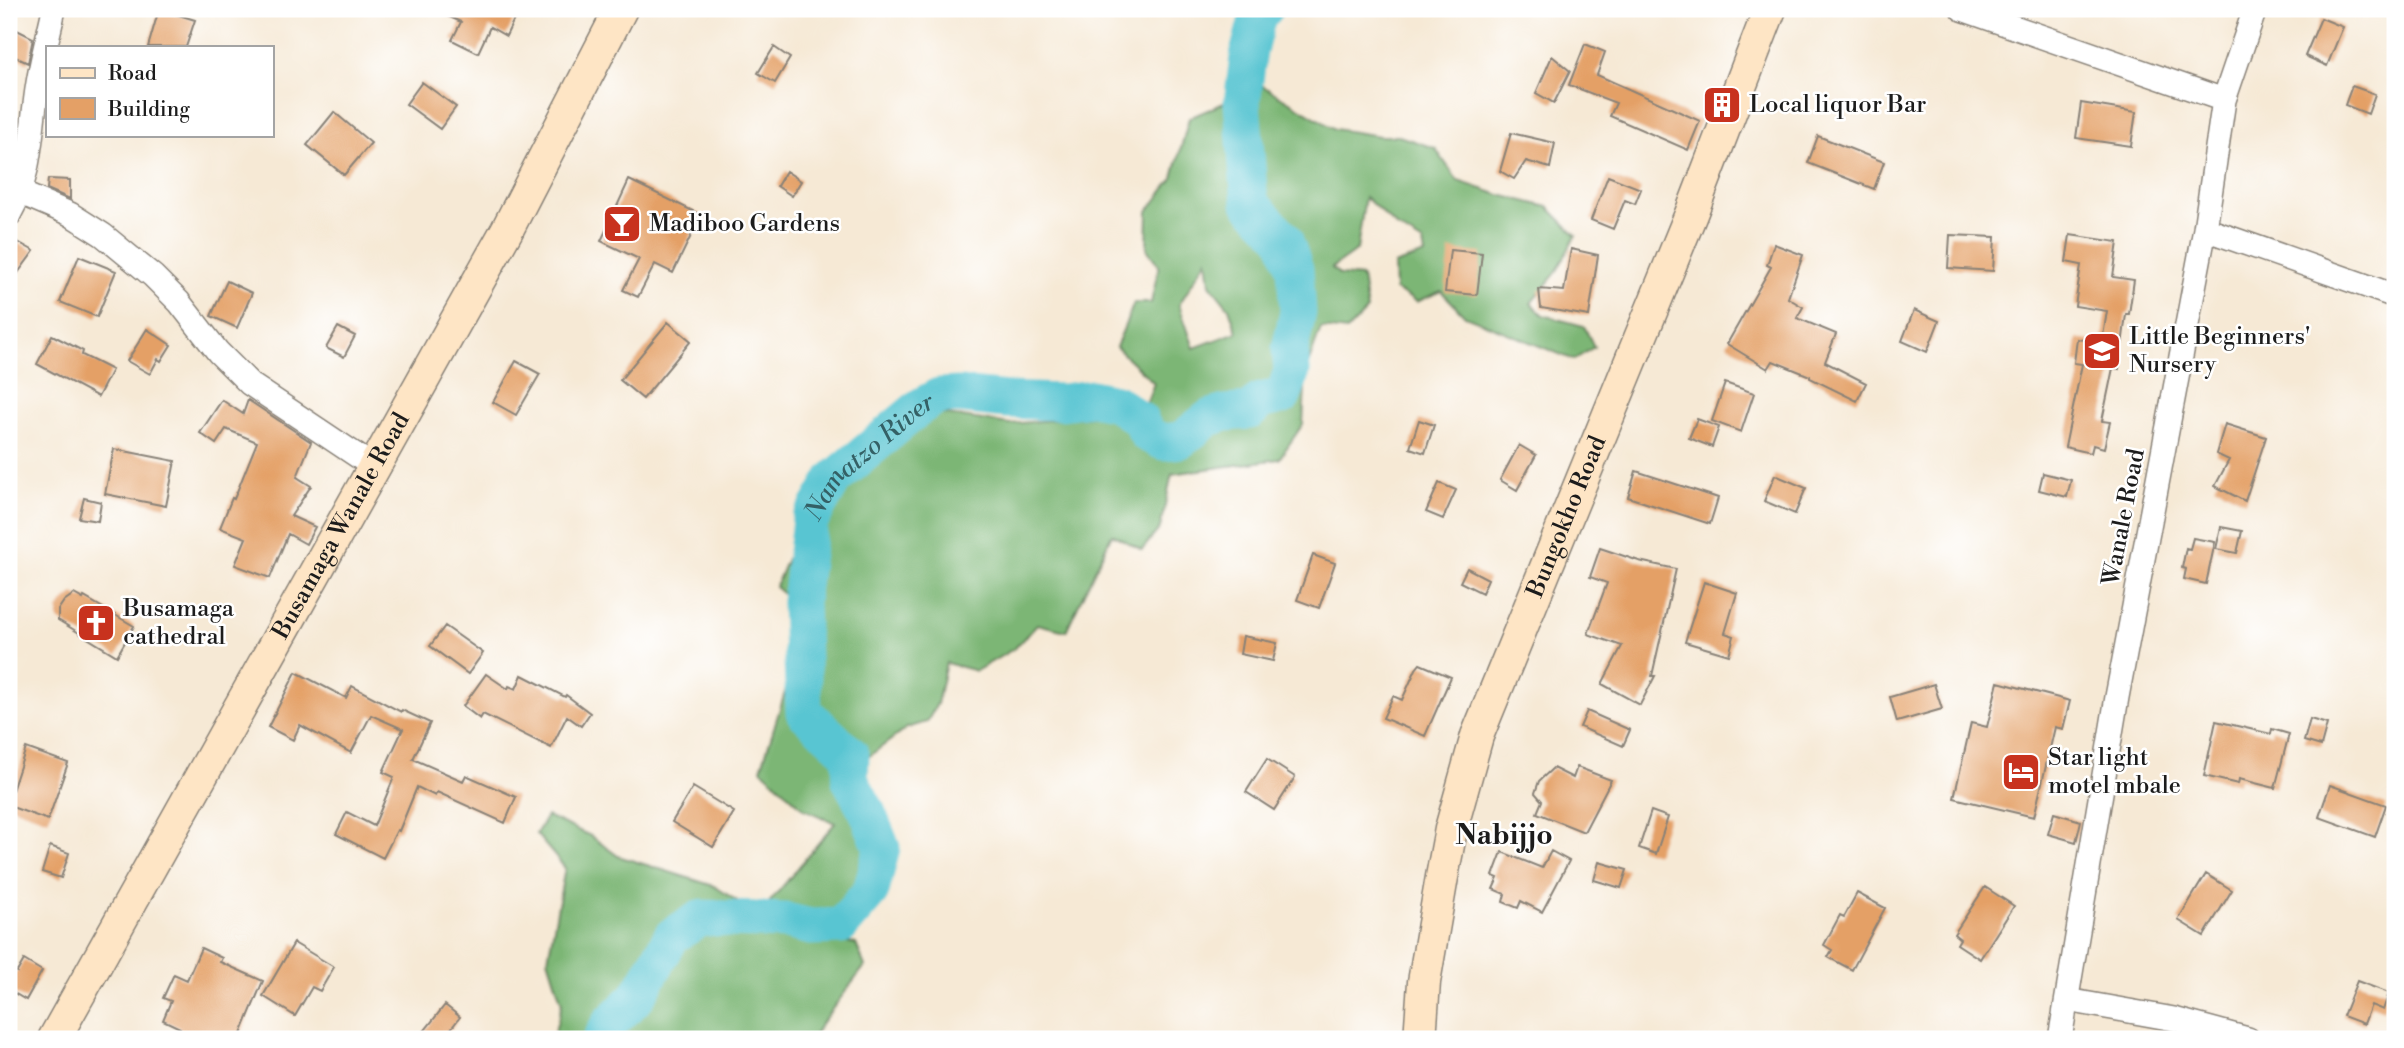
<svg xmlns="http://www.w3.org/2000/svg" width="2404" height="1048" font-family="'Libre Bodoni',serif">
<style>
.forest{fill:#7cb675;stroke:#4c6948;stroke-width:2;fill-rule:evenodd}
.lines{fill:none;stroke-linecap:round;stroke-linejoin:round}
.river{stroke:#59c5d2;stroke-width:37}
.building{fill:#e4a066}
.street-casing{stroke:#898278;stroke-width:26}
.secondary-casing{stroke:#898278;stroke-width:35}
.street{stroke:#fff;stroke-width:23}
.secondary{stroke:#fee5c5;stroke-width:32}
.labels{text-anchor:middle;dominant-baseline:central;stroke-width:5;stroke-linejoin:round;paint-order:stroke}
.poi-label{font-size:24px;fill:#1c1c1c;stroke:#fff;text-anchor:start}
.street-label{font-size:24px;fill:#1c1c1c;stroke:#fff}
.water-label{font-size:26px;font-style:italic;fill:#346065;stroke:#fff}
.quarter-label{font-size:28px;font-weight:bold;fill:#1c1c1c;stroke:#fff}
</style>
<rect width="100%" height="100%" fill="#fff"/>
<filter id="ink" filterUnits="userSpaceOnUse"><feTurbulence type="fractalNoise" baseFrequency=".0143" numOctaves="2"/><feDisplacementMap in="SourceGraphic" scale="14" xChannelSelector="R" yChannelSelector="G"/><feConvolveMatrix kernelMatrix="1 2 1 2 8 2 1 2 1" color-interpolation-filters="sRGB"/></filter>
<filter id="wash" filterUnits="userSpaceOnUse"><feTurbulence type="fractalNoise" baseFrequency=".00686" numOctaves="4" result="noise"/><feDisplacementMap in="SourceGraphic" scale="28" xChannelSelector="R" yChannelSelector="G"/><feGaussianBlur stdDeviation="1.57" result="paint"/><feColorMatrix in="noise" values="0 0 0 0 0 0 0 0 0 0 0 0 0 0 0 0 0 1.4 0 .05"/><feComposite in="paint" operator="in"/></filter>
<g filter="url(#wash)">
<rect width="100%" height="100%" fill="#f6e9d5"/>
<path class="forest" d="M1263,86l72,43 45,7h19l36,12 23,33 42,14 48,12 28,28 -20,38 -25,30 12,12 41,11 10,21 -20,13 -109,-44 -24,-25 -24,11 -22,-12 -1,-25 31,-11 -2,-11 -26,-16 -32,-30 -8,53 -25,18 8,7 22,2 5,33 -20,21 -26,-3 -15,42 -3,54 -24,35 -107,15 -12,54 -18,22 -30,-16 -46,97 -29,-7 -22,24 -39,23 -30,-8 -9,41 -10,18 -20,6 -39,29 -8,27c9,15 29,47 30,65 2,23 -17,51 -28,71l-30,-3 -45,14 69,13 9,22 -45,59 -8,14h-259l9,-35 -14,-45 17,-91 -29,-34 11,-18 44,20 27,20 96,30 45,29 76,-92 -31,-14 -43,-40 31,-99 20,-51 -37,-32 39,-91 19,-26 38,-36 56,-22 83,12 133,-13 11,-28 -38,-36 18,-44h17l8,-37 -12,-17 1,-38 25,-33 16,-60zM1207,259l3,25 19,24 8,24 -43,16 -15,-43z"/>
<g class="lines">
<path class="river" id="s1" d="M601,1039l10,-17 26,-25 35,-61 29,-18 85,3 25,6 30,-1 30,-35 11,-43 -15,-37 -17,-31 1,-25 -47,-43 -4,-110 10,-81 24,-42 87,-73 18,-10 20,-1 48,5 55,2 30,-4 24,5 24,17 7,14 16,8 18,-2 28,-22 16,-5 25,-2 10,-10 23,-5 9,-25 -2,-22 8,-37 -3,-43 -11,-31 -34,-35 -8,-100 7,-53 10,-38 6,-3"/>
</g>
<g id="blocks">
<path class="building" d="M159,9l36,11 -9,27h-38z
M432,9h87l-13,27 -16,-9 -12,26 -26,-13 9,-18z
M2321,18l22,9 -16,39 -22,-10z
M13,28l20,10 -5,25 -19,-9v-18z
M1585,44l20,8 -8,23 103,46 -12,29 -78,-34 6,-13 -47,-18z
M774,47l16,11 -15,25 -17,-10z
M1552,56l18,15 -16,32 -18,-10z
M422,82l34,25 -16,22 -34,-25z
M2352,86l23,8 -7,20 -23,-9z
M2081,103l55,9 -5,34 -55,-8z
M334,112l37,31 -27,32 -37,-30z
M1511,133l44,10 -5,25 -24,-7 -12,18 -14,-8z
M1818,136l66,26 -10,27 -66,-26z
M786,171l15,10 -9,15 -15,-10z
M1608,176l33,13 -6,15 -10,-4 -12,29 -22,-9z
M48,179l22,1v19l-23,-10z
M629,180l72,35 -28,58 -18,-9 -17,33 -15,-7 16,-31 -38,-18z
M1950,235l45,2 -2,34 -45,-3z
M2070,235l48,7 -5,35 21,3 -5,34h-3l-7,55 -6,-1 -11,53 8,1 -6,26 -11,-3 -2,8 -26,-6 17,-83 -8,-1 3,-24 25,4 5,-32 -32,-5 6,-41 -15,-3z
M9,237l25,14 -25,34z
M1774,244l29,11 -15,43 15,9 -6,11 39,16 -11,28 41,21 -9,18 -47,-23v-2l-37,-15 -5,8 -41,-25 44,-77 -4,-2z
M1571,249l27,6 -9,61 -48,-8 -2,-19 25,2z
M1450,250l32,3 -5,42 -32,-3z
M79,256l37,15 -19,46 -37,-15z
M227,281l25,12 -15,35 -26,-12z
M1914,310l25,11 -12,31 -25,-11z
M668,322l23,19 -48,58 -23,-19z
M338,327l17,9 -11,21 -18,-9z
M147,329l24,16 -10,16 -3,-2 -8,15 -23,-13z
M52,335l31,16 -1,4 30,15 -14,27 -61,-33z
M516,361l24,13 -24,41 -23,-13z
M1725,383l29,10 -13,39 -29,-11z
M222,400l21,14 5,-14 63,42 -14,35 14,9 -20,30 24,11 -9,17 -18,-10 -18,44 -35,-13 11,-27 -26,-10 12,-30 2,1 23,-57 -31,-13 -10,15 -16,-11z
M1697,419l22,8 -7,20 -23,-9z
M1419,420l15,5 -9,28 -15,-5z
M2225,424l41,13 -21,64 -30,-15 14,-26 -13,-6z
M1519,445l17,10 -19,35 -17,-10z
M114,449l61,12 -9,45 -61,-12z
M1636,471l82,27 -8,26 -82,-27z
M2043,473l28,7 -4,17 -28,-7z
M1775,475l31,13 -11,26 -31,-13z
M1439,483l17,7 -13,29 -17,-7z
M84,498l17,4 -3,19 -19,-3z
M2221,527l21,4 -5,22 -21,-4z
M2193,538l22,4 -9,42 -22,-5 2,-10 -4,-1 4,-20 4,1z
M1600,548l39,13 37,8 -24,107h3l-15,29 -38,-21 20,-38 -34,-12 19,-51 -17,-6z
M1313,555l22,8 -16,45 -22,-8z
M1467,568l21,11 -6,14 -22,-11z
M1704,582l33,11 -12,40 9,3 -5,19 -44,-13z
M74,594l9,5 1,-2 50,29 -17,30 -59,-36v-10l6,-9z
M445,626l38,27 -15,21 -38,-28z
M1243,636l34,7 -4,18 -33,-7z
M1420,664l31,13 -26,59 -42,-18 10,-22 9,4 14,-31z
M296,672l50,26 6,-12 49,26 1,-2 28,13 -17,36 50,22 3,-6 50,22 -11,26 -68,-31 -2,4 -18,-9 -18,44 -2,-1 -14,28 -47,-24 11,-22 27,14 20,-49 -11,-5 20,-43 -32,-14 -20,38 -51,-28 -7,15 -25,-13z
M486,674l22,15 1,-3 7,3 6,-14 43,22 1,-2 24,18 -9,13 -14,-10 -16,32 -68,-34 -3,5 -17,-13z
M1998,682l72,19 -7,28 -8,-2 -21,90 -80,-19 17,-75 16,4z
M1934,684l8,25 -45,13 -7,-25z
M1587,711l43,19 -7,16 -43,-19z
M2310,719l17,5 -6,22 -17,-5z
M2216,721l55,13 1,-5 17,5 -14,54 -36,-9 -1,5 -34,-8z
M26,748l42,15 -20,57 -39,-14v-6z
M1267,759l28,18 -21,33 -28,-18z
M1577,767l34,13 -27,52 -47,-19 5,-12 -7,-8 4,-12 14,-13 20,10z
M2330,785l56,20 -11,32 -56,-20z
M693,787l41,25 -21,35 -41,-25z
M1651,811l17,6 -12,37 -17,-6z
M2054,813l27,8 -5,21 -28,-8z
M50,846l19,7 -8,25 -19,-6z
M1551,851l18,10 -27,51 -21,-11 -3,7 -15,-6 2,-8 -12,-5 5,-11 -5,-2 9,-24 40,16z
M1599,862l28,8 -6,18 -27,-8z
M2206,874l26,16 -28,46 -26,-16z
M1985,887l29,19 -34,53 -23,-15 3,-5 -6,-5z
M1857,893l28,15 -33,62 -24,-13 4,-7 -8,-5 16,-30 4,2z
M294,943l40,24 -14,24 -8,-4 -17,29 -32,-20z
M201,948l21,10 -2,4 43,19 -24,58h-64l5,-11 -17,-8 8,-19 -8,-3 11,-24 13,6z
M24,960l18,11 -16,29 -17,-10v-23l8,5z
M2357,981l32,12 -6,17 -12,-5 -7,19 -21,-8z
M445,1005l15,12 -17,22h-25z"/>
</g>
</g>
<g filter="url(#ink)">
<use href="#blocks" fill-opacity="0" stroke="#898278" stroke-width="2"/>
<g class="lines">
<g class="street-casing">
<path id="street" d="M1962,9l262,91
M21,193l49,21 33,21 50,41 26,26 39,50 32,32 124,83
M9,215c24,-43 21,-85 29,-132 4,-25 11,-50 16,-74
M2205,229l190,67
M2067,1000l107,19 74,20
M2060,1039l57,-342 88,-468 19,-129 31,-91"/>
</g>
<g class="secondary-casing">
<g id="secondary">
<path id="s2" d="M54,1039l453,-809 114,-221"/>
<path id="s3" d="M1420,1039l4,-57 18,-105 9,-48 26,-93 214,-522 79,-205"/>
</g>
</g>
<use href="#street" class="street"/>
<use href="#secondary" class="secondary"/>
</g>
</g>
<defs>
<g id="building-square" transform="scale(2.0125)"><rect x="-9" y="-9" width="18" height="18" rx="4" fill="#c8321e" stroke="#fff"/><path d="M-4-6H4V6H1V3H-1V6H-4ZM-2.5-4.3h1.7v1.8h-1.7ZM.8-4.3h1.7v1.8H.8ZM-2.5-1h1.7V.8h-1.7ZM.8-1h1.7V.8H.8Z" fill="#fff"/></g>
<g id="bar-square" transform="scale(2.0125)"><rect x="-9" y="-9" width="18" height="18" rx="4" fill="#c8321e" stroke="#fff"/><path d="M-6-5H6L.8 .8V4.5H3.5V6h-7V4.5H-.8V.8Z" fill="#fff"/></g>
<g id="school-square" transform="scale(2.0125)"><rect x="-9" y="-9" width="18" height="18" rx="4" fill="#c8321e" stroke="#fff"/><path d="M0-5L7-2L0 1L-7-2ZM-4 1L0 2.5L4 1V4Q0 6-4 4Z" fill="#fff"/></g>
<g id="church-square" transform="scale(2.0125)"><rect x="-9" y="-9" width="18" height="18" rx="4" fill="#c8321e" stroke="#fff"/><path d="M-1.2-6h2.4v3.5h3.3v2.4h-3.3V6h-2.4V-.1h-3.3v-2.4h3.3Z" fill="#fff"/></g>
<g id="hotel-square" transform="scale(2.0125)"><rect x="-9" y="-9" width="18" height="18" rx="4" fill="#c8321e" stroke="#fff"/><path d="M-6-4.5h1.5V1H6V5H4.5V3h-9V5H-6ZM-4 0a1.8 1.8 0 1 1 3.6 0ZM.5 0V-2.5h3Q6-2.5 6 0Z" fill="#fff"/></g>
</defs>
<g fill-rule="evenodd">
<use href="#building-square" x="1722" y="105"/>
<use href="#bar-square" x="622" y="224"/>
<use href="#school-square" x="2102" y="351"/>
<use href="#church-square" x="96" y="623"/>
<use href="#hotel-square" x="2021" y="772"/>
</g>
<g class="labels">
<g class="poi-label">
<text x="1749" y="105">Local liquor Bar</text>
<text x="649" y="224">Madiboo Gardens</text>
<text x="2129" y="337">Little Beginners'<tspan x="2129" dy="28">Nursery</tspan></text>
<text x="123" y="609">Busamaga<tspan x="123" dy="28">cathedral</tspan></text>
<text x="2048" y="758">Star light<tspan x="2048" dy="28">motel mbale</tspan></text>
</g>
<g class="street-label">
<text stroke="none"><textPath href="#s3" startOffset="546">Bungokho Road</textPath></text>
<text transform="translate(2124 517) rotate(-79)">Wanale Road</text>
<text stroke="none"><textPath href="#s2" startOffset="588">Busamaga Wanale Road</textPath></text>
</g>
<g class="water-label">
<text stroke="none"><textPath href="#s1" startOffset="836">Namatzo River</textPath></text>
</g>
<g class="quarter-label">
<text x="1504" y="835">Nabijjo</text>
</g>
</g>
<rect width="2404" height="1048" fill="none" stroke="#fff" stroke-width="35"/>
<rect x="46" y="46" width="228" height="91" fill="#ffffff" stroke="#a4a4a4" stroke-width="2"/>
<rect x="60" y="68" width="35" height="10" fill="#fee5c5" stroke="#a4a4a4" stroke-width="2"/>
<text x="108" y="80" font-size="21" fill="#1c1c1c">Road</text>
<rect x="60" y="98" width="35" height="21" fill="#e4a066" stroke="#a4a4a4" stroke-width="2"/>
<text x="108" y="116" font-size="21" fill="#1c1c1c">Building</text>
</svg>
